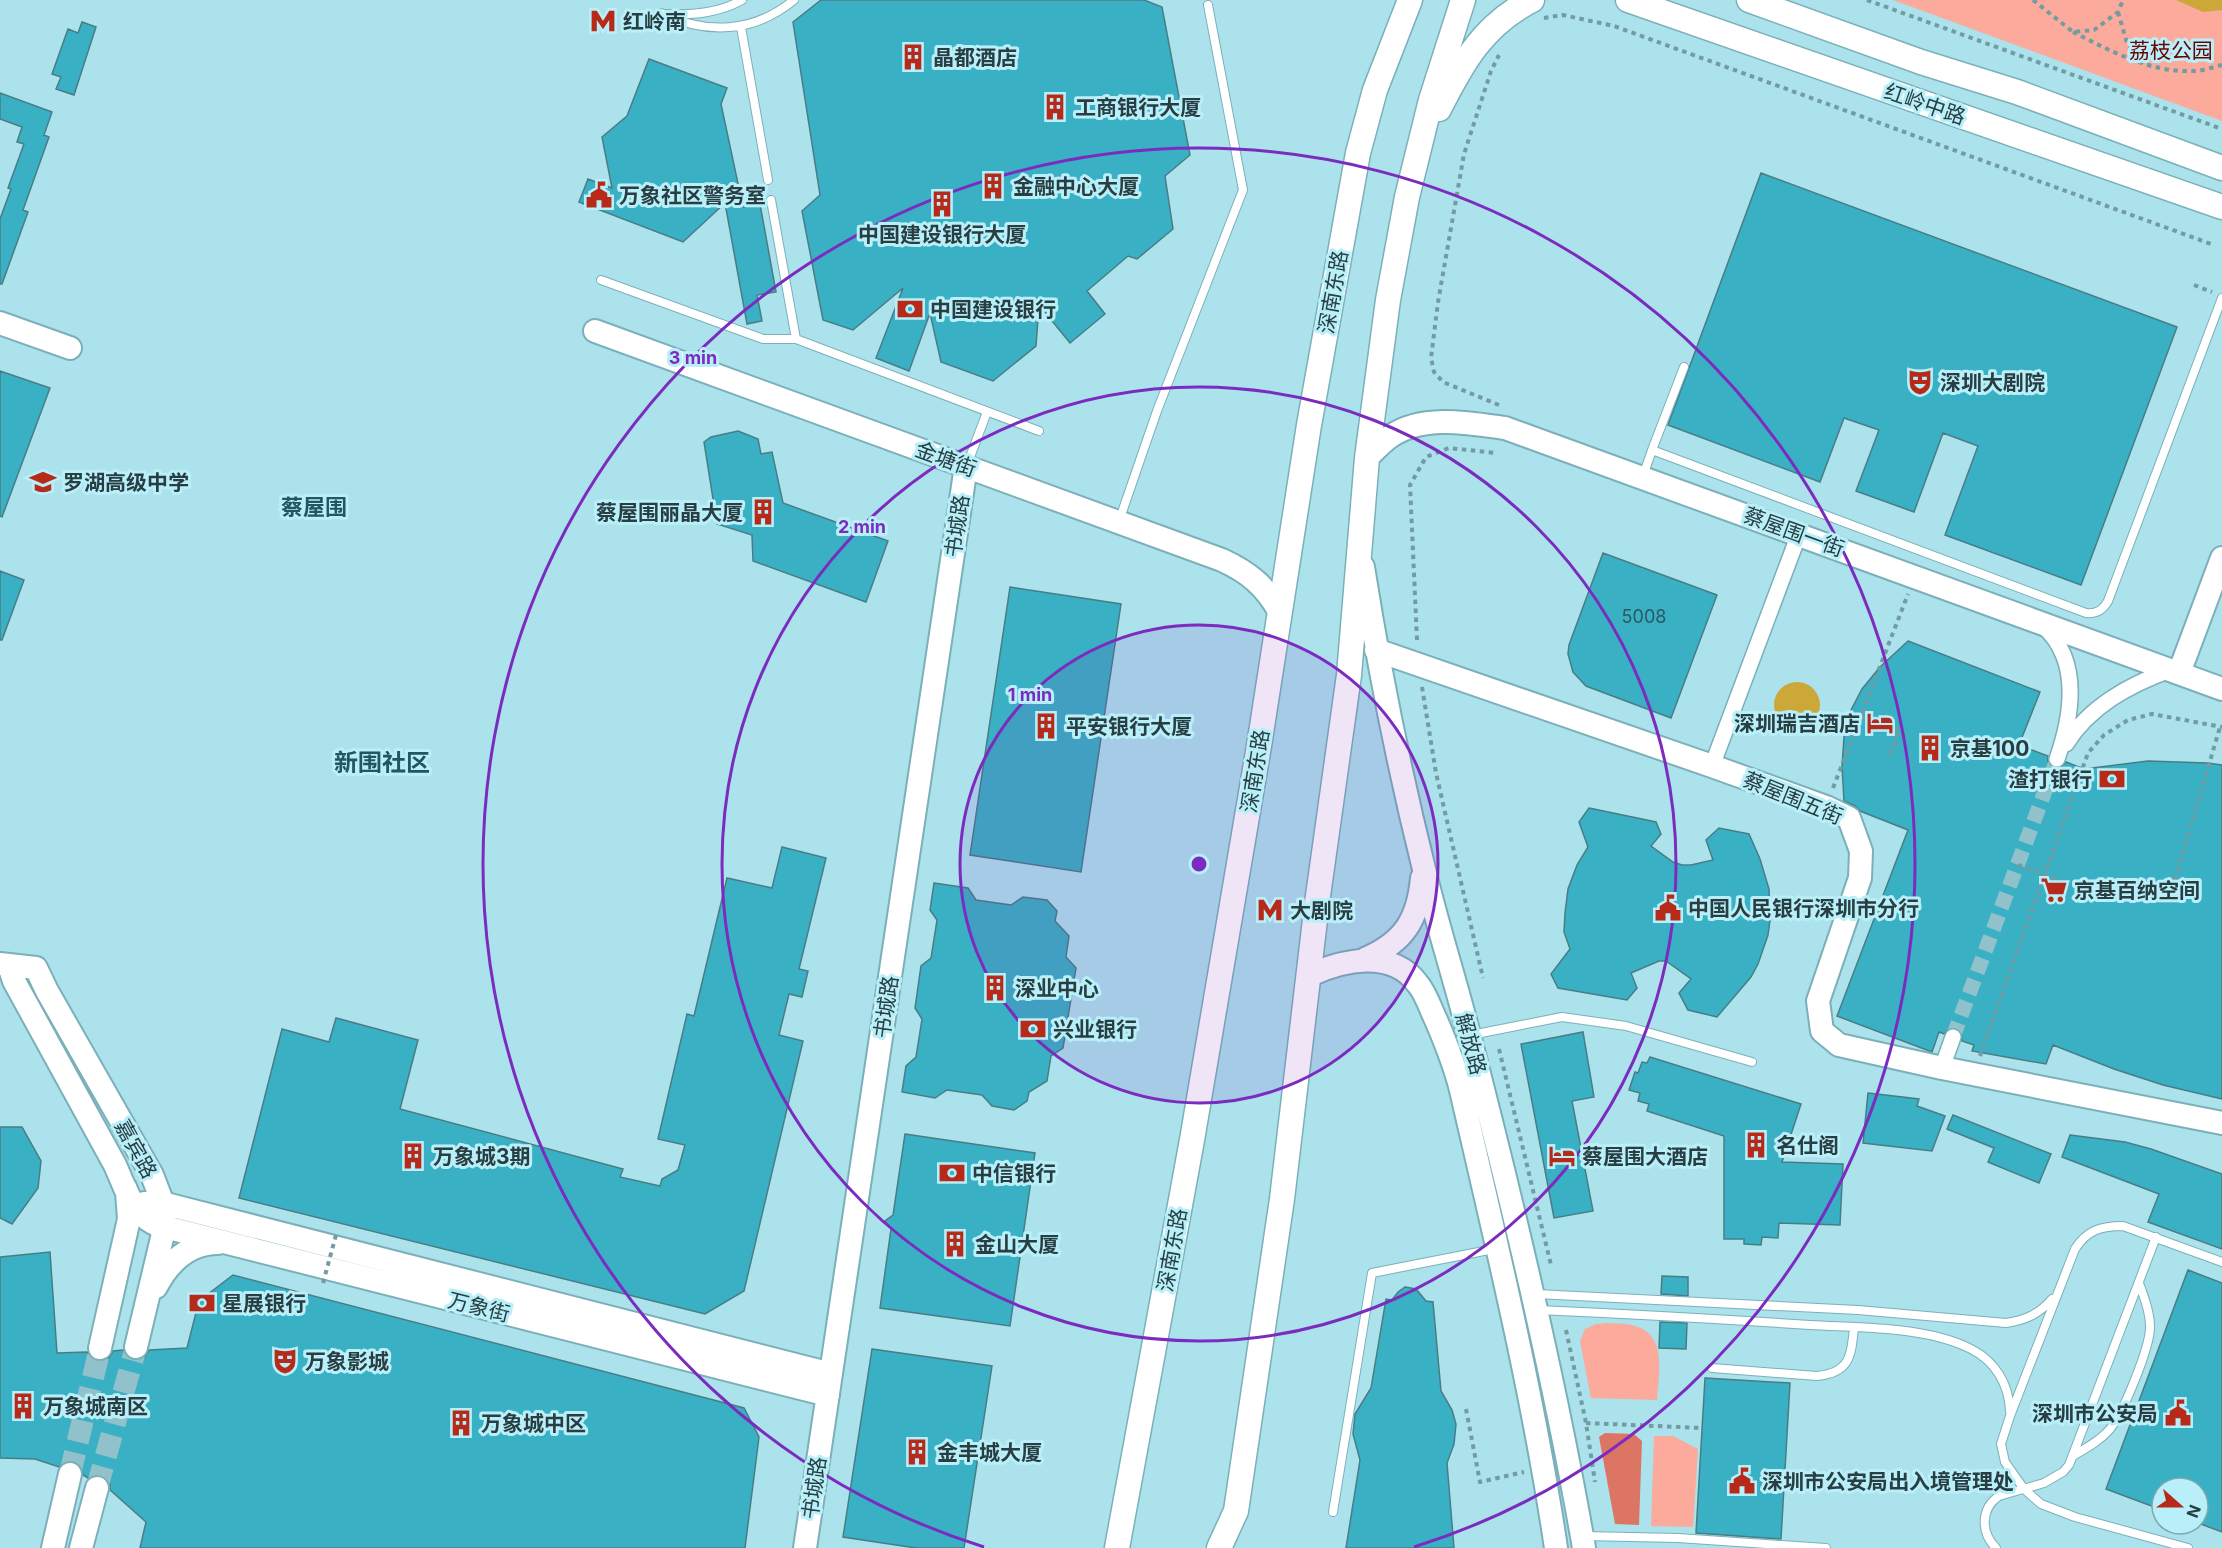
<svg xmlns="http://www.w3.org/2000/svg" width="2222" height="1548" font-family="Inter,'Noto Sans SC',sans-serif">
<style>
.green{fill:#fbaa9c}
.forest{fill:#dd7565}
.water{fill:#cca839}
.building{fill:#39b0c3;stroke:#497d86;stroke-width:1.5}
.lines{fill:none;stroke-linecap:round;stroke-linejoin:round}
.street-tunnel{stroke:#91c1ca;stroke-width:15;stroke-dasharray:15 8;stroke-linecap:butt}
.secondary-tunnel{stroke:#91c1ca;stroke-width:22;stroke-dasharray:22 11;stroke-linecap:butt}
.lane-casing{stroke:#7bb0ba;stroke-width:10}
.street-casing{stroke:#7bb0ba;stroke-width:18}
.secondary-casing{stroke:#7bb0ba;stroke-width:26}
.primary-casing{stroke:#7bb0ba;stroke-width:27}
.path{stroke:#729ba2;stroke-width:4;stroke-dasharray:4.5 4.5;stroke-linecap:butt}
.lane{stroke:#fff;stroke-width:8}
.street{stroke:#fff;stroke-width:15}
.secondary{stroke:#fff;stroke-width:22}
.primary{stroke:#fff;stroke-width:24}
.path-bridge{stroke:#729ba2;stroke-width:4;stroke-dasharray:4.5 4.5;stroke-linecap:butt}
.ring{fill:none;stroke:#7b2cbf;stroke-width:3}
.labels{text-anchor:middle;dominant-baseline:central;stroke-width:6;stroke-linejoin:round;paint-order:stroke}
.number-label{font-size:18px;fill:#2c5a62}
.poi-label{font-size:21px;font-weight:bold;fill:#283e42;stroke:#b8eff9;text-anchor:start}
.park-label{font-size:21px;fill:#670400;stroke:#b8eff9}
.street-label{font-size:21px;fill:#283e42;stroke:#b8eff9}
.neighbourhood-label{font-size:22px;font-weight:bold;fill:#225760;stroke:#b8eff9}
.quarter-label{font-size:24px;font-weight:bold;fill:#225760;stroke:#b8eff9}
.centre{fill:#7b2cbf;stroke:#b8eff9;stroke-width:3}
.ring-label{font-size:18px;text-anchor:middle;font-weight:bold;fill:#7b2cbf;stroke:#b8eff9;stroke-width:6;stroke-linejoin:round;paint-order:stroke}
</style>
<rect width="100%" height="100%" fill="#abe2ec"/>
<path class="green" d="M1893,0h329v121z
M1607,1323c9,1 20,0 28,3 33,9 23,49 22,74l-66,-2 -11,-57 5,-12 11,-5z
M1654,1436h19l25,13 -5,78 -42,-1z"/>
<path class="forest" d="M1605,1433l29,1 8,7 -3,84 -24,-1 -16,-87z"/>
<path class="water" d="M2176,0h46v10l-19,2z
M1774 705a23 23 0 1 1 46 0a23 23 0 1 1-46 0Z"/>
<path class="building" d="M821,0h323l18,7 28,148 -25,21 8,53 -36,30 -9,-3 -41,35 18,23 -35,29 -31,-38 -3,41 -43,35 -52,-19 -11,-49 -21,58 -33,-13 27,-70 -50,42 -30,-10 -21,-109 18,-16 -27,-173z
M82,22l14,5 -22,68 -18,-6 5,-12 -9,-3 16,-45 10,4z
M649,59l78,29 -6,16 22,103 17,-3 16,88 -19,3 5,26 -15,3 -22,-121 -42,39 -104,-40 9,-23 24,9 -10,-51 25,-21z
M0,93l52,19 -8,23 5,2 -26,73 5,2 -26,72h-2v-65l11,-30 -3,-1 16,-44 -7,-2 5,-15 -22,-8z
M1761,173l416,154 -96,258 -136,-50 33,-89 -35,-13 -29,79 -58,-21 23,-61 -35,-12 -24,64 -152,-57z
M0,371l50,17 -48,129 -2,-1z
M738,431l20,8 3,15 11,-2 11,51 105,38 -22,61 -113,-41 -1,-26 -35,-11 -13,-82 7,-5z
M1603,553l114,42 -46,123 -85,-32 -13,-14 -5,-18 1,-9z
M0,571l24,9 -22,60h-2z
M1010,587l111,17 -40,268 -111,-17z
M1908,641l132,51 -21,53 29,11v6l6,6h6l6,-6 18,7 64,-8 60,2 14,2v334l-59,-14 -49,-16 -61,-24 -7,19 -74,-13 2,-6 -12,-4 -1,-10 -9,-4 -8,7 -5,-2 -7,20 -95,-36 71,-186 -48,-19 -5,-5 -11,-5 -2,-35 2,-29 6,-25 12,-23 18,-22z
M1589,808l67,14 5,12 -10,12 22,16 9,3h9l22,-5 -7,-20 13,-12 30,6 11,25 9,30 1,31 -2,15 -10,29 -7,13 -34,40 -29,-7 -9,-17 12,-14 -25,-18h-7l-28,12 6,15 -10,12 -69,-12 -7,-14 19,-25 -6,-17 1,-19 3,-24 9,-24 11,-18 -9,-25z
M782,847l44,11 -27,111 9,2 -6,26 -13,-3 -10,41 24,6 -59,250 -39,23 -466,-116 43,-169 47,13 7,-24 82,22 -18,69 223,60 -3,8 40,9 2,-7 16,-9 7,-25 -27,-6 29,-125 7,2 33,-138 45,10z
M934,883l34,5 8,12 35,5 12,-8 24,3 10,11 -2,10 14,15 -3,21 10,11 -13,80 -12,8 -4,25 -18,11 -2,9 -13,9 -22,-4 -10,-11 -35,-5 -12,8 -33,-6 4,-26 10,-9 6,-38 -7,-11 6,-42 10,-8 6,-38 -7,-10z
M1583,1032l11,65 -22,4 21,110 -39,7 -33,-174z
M1650,1057l151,47 -19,58 61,2 -3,61 -61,-2 -1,15 -16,-1 -1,8 -17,-1v-5h-20v-103l-77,-25 2,-7 -11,-3 2,-8 -11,-3 6,-18 3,1 4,-11 5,1z
M1868,1093l51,6 -2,7 28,10 -13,35 -69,-8z
M1953,1115l98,39 -12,29 -51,-21 6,-14 -47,-19z
M0,1127h22l19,34 -3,27 -26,36 -12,-6z
M905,1134l130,19 -25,173 -130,-18 11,-79 -6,-8 8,-6z
M2070,1135l55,7 26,7 71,25v75l-74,-27 11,-28 -97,-37z
M50,1252l7,101 30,-1 4,6 7,3 11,-3 4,-7 10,-1 4,7 12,3 6,-3 4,-7 38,-2 12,-47 34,-26 511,133 15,29 -14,111h-605l6,-26 -36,-32v-6l-4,-6 -6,-3 -12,3 -5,-3 -3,-10 -8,-4h-6l-7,6 -24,-8 -35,-1v-201z
M2188,1270l34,13v249l-24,-9v-35h-36v22l-56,-21z
M1662,1276l26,1v19l-27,-2z
M1405,1287l11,2 10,12 7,1 8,89 11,19 4,14 -2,20 -7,19 7,85h-108l14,-88 -7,-26 2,-20 16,-26 15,-89 6,1 6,-8z
M1660,1322l27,1 -1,26 -27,-1z
M872,1349l120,17 -28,182h-48l-73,-11z
M1705,1378l85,5 -9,156 -85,-6z"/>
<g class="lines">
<path class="street-tunnel" d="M1953,1037l104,-278"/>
<path class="secondary-tunnel" d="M70,1474l30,-126
M97,1488l39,-141"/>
<g class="lane-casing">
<path id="lane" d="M661,13c45,22 93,20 133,-13
M667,14c27,1 52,-1 75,-14
M741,27l27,153
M771,200l25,139
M601,280l162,59h33l243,92
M1652,450l32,-83
M967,465l20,-53
M1643,476l9,-26 434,163c11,1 17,-3 22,-12l114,-303
M1119,521l38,-110 86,-221 -35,-185
M1471,1035l91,-18 64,9 126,36
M1536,1294l322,16 148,13c20,-3 33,-9 46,-24
M1538,1310c91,4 182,9 272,15 50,3 116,1 161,24 24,12 38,35 39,62
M1712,1368l105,8c33,-3 34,-20 37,-48
M2073,1456c13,-8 27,-15 37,-27 13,-16 40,-81 40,-102 0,-15 -6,-30 -11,-44
M1333,1512l39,-239 122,-24
M1583,1536l95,2 148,10
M1996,1548c-16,-16 -15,-40 3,-52l45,-13 19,-11 6,-7 87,-228
M2188,1548l-113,-31 -34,-13 -17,-15 -19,-27 -4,-18 9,-28 65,-167c12,-19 26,-23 48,-23l99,36"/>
</g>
<g class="street-casing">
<path id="street" d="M2043,626c39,35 29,90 14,133
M2066,744c24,-38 63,-59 104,-74
M1712,766l87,-232
M1942,1068l11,-31"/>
</g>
<g class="secondary-casing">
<path id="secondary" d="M0,323l70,25
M595,331l627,229c26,12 44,26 58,53
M1367,458c8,-8 15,-16 24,-22 32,-22 79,-13 114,-8l717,261
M1363,567c16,101 36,202 61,302 13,56 31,110 45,166 44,169 85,340 115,513
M1376,650l336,116 114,41 23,11 12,33 -1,27 -42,123 4,30 17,14 103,23 280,55
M2179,673l43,-115
M1365,959c39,-17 53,-39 57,-81
M0,964l36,4 11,23 105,184 10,26 2,18 -2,19 -26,109
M9,966l5,15 101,184 12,28 2,26 -29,129
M1310,975c33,-15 81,-26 107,8 9,10 13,25 19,37 10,23 19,46 25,70 35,152 72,304 95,458
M125,1187c6,16 16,31 32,38l671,170
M129,1212l15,-9h18l669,171
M156,1287c13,-25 32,-44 62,-44
M53,1548l17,-74
M81,1548l16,-60
M805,1548l161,-1082"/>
</g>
<g class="primary-casing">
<path id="primary" d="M1628,0l594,207
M1749,0l172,62 96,30 205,76
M1439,109c24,-47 44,-84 93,-109
M1117,1548l75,-408 67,-394 50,-321 49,-272 17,-63 35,-90
M1219,1548l17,-37 46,-312 35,-296 32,-228 18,-217 21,-158 19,-103 24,-97 32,-100"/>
</g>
<path class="path" d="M1867,0l355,129
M2033,0l40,32 21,-2 24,-18 5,-12
M2118,12l9,31 17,20
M1544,18l19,-3 51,11 597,218
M2073,32c38,19 77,41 121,39 9,0 19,-4 28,-6
M2194,285l18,7
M1499,405l-56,-23 -9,-10 -3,-14 7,-56 26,-148 27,-83 8,-16
M1417,640l-7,-155 16,-28 23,-9 47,5
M1422,687l14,86 47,205
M1861,716l39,14 -12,29
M1833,788l75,-194
M2018,865l39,14
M2170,897l50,-170
M1499,1049l52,216
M1980,1056l108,-303 16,-18 24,-15 24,-6 70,13
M1566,1330l20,93 9,59
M1466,1409l14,73 44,-10
M1586,1423l116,5"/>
<use href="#lane" class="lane"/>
<use href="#street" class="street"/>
<use href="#secondary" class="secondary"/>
<use href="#primary" class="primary"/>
<path class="path-bridge" d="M323,1283l13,-48"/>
</g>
<circle cx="1199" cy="864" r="239" fill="#7b2cbf" fill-opacity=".12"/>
<g class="ring">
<circle cx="1199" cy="864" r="239"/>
<circle cx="1199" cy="864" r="477"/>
<path d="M984 1547A716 716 0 1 1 1414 1547"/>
</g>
<defs>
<g id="metro-bare" transform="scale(2.07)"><path d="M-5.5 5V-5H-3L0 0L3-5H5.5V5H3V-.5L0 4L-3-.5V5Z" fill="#b72a1a" stroke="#b8eff9" stroke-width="2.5" paint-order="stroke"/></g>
<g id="building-bare" transform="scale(2.07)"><path d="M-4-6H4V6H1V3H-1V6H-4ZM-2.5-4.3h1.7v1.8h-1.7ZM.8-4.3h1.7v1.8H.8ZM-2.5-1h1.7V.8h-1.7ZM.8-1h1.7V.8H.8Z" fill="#b72a1a" stroke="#b8eff9" stroke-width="2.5" paint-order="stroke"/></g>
<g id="civic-bare" transform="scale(2.07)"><path d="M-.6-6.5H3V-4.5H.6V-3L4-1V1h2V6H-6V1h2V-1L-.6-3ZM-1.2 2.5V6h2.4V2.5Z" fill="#b72a1a" stroke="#b8eff9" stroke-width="2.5" paint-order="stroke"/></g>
<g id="bank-bare" transform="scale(2.07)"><path d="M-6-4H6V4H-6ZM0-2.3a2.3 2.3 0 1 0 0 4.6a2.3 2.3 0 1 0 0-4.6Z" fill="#b72a1a" stroke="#b8eff9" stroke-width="2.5" paint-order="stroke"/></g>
<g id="theatre-bare" transform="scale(2.07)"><path d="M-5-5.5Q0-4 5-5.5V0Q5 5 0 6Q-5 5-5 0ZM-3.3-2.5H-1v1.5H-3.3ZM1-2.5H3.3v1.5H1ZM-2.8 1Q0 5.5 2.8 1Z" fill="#b72a1a" stroke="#b8eff9" stroke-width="2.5" paint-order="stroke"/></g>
<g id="school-bare" transform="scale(2.07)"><path d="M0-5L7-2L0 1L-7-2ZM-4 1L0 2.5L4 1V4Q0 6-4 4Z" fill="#b72a1a" stroke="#b8eff9" stroke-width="2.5" paint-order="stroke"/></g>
<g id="hotel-bare" transform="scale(2.07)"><path d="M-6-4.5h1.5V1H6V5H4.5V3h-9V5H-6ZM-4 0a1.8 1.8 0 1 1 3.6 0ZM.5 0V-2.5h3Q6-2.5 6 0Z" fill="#b72a1a" stroke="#b8eff9" stroke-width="2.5" paint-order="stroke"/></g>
<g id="supermarket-bare" transform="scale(2.07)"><path d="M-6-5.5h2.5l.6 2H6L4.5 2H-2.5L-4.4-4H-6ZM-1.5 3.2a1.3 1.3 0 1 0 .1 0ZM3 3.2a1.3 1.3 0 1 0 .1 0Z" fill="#b72a1a" stroke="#b8eff9" stroke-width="2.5" paint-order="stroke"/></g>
</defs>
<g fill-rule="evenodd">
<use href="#metro-bare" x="603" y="21"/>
<use href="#building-bare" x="913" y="57"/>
<use href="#building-bare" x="1055" y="107"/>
<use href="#building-bare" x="993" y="186"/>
<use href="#civic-bare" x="599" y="195"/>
<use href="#building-bare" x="942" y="204"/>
<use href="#bank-bare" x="910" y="309"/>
<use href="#theatre-bare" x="1920" y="382"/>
<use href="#school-bare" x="43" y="482"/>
<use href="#building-bare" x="763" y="512"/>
<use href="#hotel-bare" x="1880" y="723"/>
<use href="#building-bare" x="1046" y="726"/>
<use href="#building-bare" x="1930" y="748"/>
<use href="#bank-bare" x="2112" y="779"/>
<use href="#supermarket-bare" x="2054" y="890"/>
<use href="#civic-bare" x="1668" y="908"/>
<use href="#metro-bare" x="1270" y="910"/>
<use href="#building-bare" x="995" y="988"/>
<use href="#bank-bare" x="1033" y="1029"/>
<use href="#building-bare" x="1756" y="1145"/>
<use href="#building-bare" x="413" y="1156"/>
<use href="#hotel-bare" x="1562" y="1156"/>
<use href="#bank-bare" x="952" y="1173"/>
<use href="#building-bare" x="955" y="1244"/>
<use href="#bank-bare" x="202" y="1303"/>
<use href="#theatre-bare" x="285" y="1361"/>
<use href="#building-bare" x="23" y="1406"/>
<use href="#civic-bare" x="2178" y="1413"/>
<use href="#building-bare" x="461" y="1423"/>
<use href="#building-bare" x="917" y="1452"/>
<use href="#civic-bare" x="1742" y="1481"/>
</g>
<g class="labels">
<g class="number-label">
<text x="1644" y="616">5008</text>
</g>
<g class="poi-label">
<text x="623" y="21">红岭南</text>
<text x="933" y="57">晶都酒店</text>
<text x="1075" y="107">工商银行大厦</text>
<text x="1013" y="186">金融中心大厦</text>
<text x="619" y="195">万象社区警务室</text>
<text x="942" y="234" text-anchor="middle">中国建设银行大厦</text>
<text x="930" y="309">中国建设银行</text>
<text x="1940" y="382">深圳大剧院</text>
<text x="63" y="482">罗湖高级中学</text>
<text x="743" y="512" text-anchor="end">蔡屋围丽晶大厦</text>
<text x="1860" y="723" text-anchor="end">深圳瑞吉酒店</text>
<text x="1066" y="726">平安银行大厦</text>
<text x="1950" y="748">京基100</text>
<text x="2092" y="779" text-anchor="end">渣打银行</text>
<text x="2074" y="890">京基百纳空间</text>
<text x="1688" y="908">中国人民银行深圳市分行</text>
<text x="1290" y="910">大剧院</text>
<text x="1015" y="988">深业中心</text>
<text x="1053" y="1029">兴业银行</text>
<text x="1776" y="1145">名仕阁</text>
<text x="433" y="1156">万象城3期</text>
<text x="1582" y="1156">蔡屋围大酒店</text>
<text x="972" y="1173">中信银行</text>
<text x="975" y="1244">金山大厦</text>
<text x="222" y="1303">星展银行</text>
<text x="305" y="1361">万象影城</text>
<text x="43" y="1406">万象城南区</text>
<text x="2158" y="1413" text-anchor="end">深圳市公安局</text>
<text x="481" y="1423">万象城中区</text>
<text x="937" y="1452">金丰城大厦</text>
<text x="1762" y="1481">深圳市公安局出入境管理处</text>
</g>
<g class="park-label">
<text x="2171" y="50">荔枝公园</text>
</g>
<g class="street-label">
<text transform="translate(1925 104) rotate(19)">红岭中路</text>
<text transform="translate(1333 292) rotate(-80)">深南东路</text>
<text transform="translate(946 459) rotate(20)">金塘街</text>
<text transform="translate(957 526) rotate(-82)">书城路</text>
<text transform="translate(1794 532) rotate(20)">蔡屋围一街</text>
<text transform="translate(1255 771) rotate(-81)">深南东路</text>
<text transform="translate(1793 798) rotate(22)">蔡屋围五街</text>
<text transform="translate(886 1007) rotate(-82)">书城路</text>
<text transform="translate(1471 1044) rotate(75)">解放路</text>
<text transform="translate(136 1149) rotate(61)">嘉宾路</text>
<text transform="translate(1172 1250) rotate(-80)">深南东路</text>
<text transform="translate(479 1307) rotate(14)">万象街</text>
<text transform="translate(814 1488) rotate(-82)">书城路</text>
</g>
<g class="neighbourhood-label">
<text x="314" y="507">蔡屋围</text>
</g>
<g class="quarter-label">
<text x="382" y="762">新围社区</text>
</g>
</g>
<circle cx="1199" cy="864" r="9" class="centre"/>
<g class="ring-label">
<text x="693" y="364">3 min</text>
<text x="862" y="533">2 min</text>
<text x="1030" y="701">1 min</text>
</g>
<g transform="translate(2180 1506) rotate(111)"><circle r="28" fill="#b8eff9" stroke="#7ea8b0" stroke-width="1.5"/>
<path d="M0-4.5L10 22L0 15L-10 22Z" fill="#b72a1a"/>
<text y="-9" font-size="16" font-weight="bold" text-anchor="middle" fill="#283e42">N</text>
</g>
</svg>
